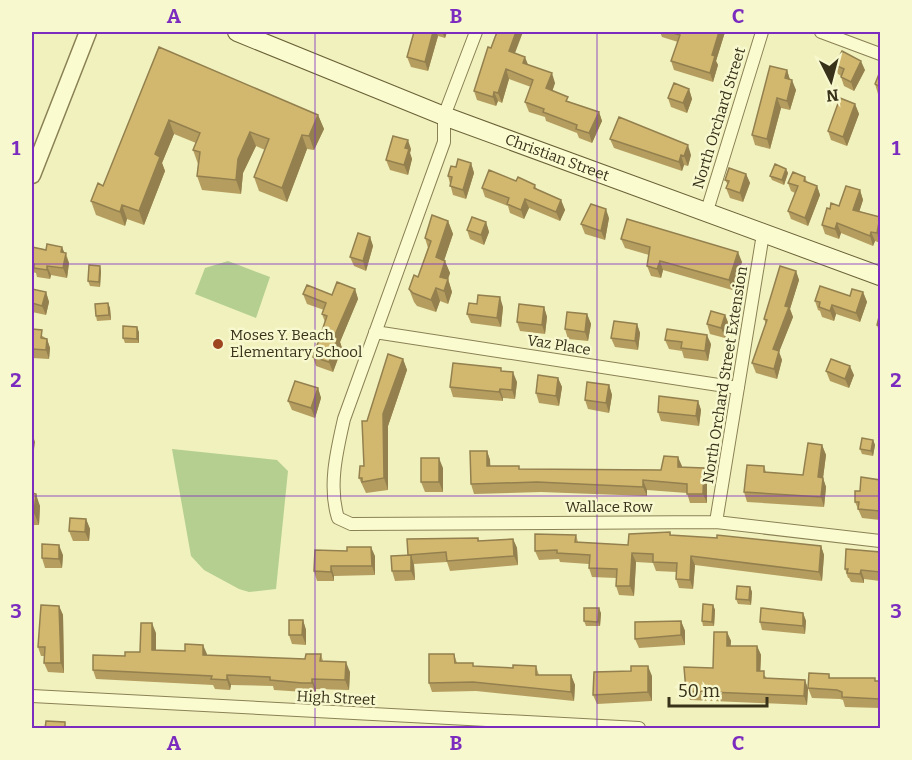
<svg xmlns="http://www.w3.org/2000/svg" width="912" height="760" font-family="Bitter,serif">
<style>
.green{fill:#b4cf90}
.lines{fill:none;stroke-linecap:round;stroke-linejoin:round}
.minor-casing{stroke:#8a8155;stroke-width:14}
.tertiary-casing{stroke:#8a8155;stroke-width:19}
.secondary-casing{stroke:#6b6238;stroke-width:20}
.minor{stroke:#fbfbd0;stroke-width:12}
.tertiary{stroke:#fbfbd0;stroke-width:16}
.secondary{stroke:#fbfbd0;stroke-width:18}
.wall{fill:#b59d5f}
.shaded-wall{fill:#93804e}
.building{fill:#d2b76f;stroke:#93804e;stroke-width:1.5}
.grid{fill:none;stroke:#7b2cbf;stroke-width:1.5;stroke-opacity:0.55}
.poi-dot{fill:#9d4620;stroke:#f7f8cd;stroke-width:2}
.labels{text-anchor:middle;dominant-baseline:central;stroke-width:5;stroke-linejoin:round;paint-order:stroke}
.street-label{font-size:15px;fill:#38321b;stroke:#f7f8cd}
.poi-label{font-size:15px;fill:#38321b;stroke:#f7f8cd;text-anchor:start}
.neatline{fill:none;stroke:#7b2cbf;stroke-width:2}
.grid-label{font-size:20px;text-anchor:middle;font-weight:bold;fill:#7b2cbf}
</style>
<rect width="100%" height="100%" fill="#f0f1bd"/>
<path class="green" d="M228,261l42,16 -14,41 -61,-24 10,-26z
M172,449l105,11 11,11 -12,118 -27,3 -10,-3 -35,-19 -13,-14z"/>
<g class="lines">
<g class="minor-casing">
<path id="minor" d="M476,32l-32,84v26l-100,277c-7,31 -16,67 -6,99l13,6 365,-2 164,19
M821,32l59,22
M706,214l56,-182
M375,332l363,56
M716,522l47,-288
M32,696l607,32"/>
</g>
<g class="tertiary-casing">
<path id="tertiary" d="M32,175l56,-143"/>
</g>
<g class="secondary-casing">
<g id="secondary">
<path id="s1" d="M237,32l207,84 436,160"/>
</g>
</g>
<use href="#minor" class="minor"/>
<use href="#tertiary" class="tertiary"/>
<use href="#secondary" class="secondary"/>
</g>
<path class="wall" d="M414,32h33l-2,6 -7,-2 -10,35 -17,-4 -4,-10z
M660,32h65l-9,29 2,4 -5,17 -39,-12 -3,-9 7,-19 -16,-5z
M159,47l159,68 6,14 -10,21 -7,-1 -20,53 -28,-11 -5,-14 11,-27 -9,-4 -13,27 -2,21 -39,-4 -5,-14 1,-12 -5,-14 3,-7 -22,-9 -12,29 3,8 -21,54 -17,-6 -2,7 -29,-11 -5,-14 12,-15z
M491,48l24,5 13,12 27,18 -3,8 18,11 29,10 3,9 -10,22 -13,-5 -2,-5 -31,-12 -1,-4 -16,-5 -4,-10 6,-15 -22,-8 -7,24 -4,-2 -2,5 -19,-6 -3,-9z
M835,65l30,5 -11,21 -10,-5 -3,-9v-1l-3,-2z
M787,70l3,10 6,10 -6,20 -9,-2 -11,41 -15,-4 -3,-10z
M880,75v20l-2,-1 -3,-10z
M689,89l3,10 -5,14 -16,-6 -3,-9z
M855,104l4,10 -12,32 -16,-6 -3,-9z
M610,139l81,16 -3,11 -4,-1 -2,6 -68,-23z
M411,149l-1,4 2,6 -4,16 -18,-5 -4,-10z
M471,163l3,10 -8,26 -13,-4 -5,-19 8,-9z
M786,169l2,4 -4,12 -12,-5 -2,-4z
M746,174l4,9 -7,19 -13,-4 -4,-10 2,-3 -3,-5z
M805,177l2,5 10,4 3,9 -12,31 -17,-7 -3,-8 7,-18 -4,-2 -3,-8z
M516,181l19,4 2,5 24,10 4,10 -5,11 -31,-13 -5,11 -14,-6 -2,-7 -23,-9 -3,-9z
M860,190l3,10 -4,11 21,6v26l-5,-2 -2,5 -32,-13 -2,6 -14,-5 -3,-9 8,-16 9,-3z
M609,218l-4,22 -20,-6 -4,-10z
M448,221l5,13 -9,26 6,13 -2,6 4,13 -4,12 -8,-3 -4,11 -19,-6 -3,-4 -5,-13 9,-12 10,-29 -3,-10z
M486,222l3,10 -5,13 -14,-6 -3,-9z
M370,237l3,9 -7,25 -12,-5 -4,-9z
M621,239l121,23 -10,28 -69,-20 -2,8 -10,-2 -4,-10 2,-11 -24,-7z
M32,247l34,6 3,10 -2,15 -16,-3 -1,4 -13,-2 -1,-4 -4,-1z
M101,271l-1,16 -10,-1 -2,-5z
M796,271l3,9 -9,29 3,8 -14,35 3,8 -5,19 -21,-6 -4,-10 14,-39 -2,-5z
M32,289l14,3 3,10 -3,13 -14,-3z
M355,289l3,10 -18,43 2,6 -9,24 -17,-6 -3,-9 12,-35 -3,-8 2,-4 -17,-6 -4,-10 29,1z
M863,292l4,10 -7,20 -24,-8 -2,7 -12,-4 -2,-6 -2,-1 -3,-9 35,-5z
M108,303l2,5 1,12 -14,1 -1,-5z
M503,307l-2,20 -30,-4 -4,-9z
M544,307l3,10 -2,17 -25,-3 -3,-9z
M880,313v21l-3,-9z
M587,314l4,10 -3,17 -20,-2 -3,-10z
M725,315l4,10 -4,13 -15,-4 -3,-10z
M637,324l3,9 -2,17 -23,-3 -4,-9z
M32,329l15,10 3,9 -1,11 -17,-1z
M139,332v11h-14l-2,-5z
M665,340l46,4 -3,17 -24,-3 -2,-7 -13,-2z
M403,359l4,11 -19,56v64l-22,3 -7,-15 5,-12 3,-45z
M502,371l15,11 -2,17 -12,-1v3l-50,-4 -3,-10z
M826,371l28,4 -5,13 -19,-7z
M558,378l4,9 -3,19 -20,-3 -3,-10z
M609,385l3,10 -3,18 -21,-4 -3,-9z
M318,388l3,10 -6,20 -23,-8 -4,-9z
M698,401l3,9 -2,16 -38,-5 -3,-9z
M873,440l2,5 -2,11 -11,-2 -2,-5z
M822,445l4,10 -3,23 3,9 -2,20 -77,-5 -3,-10 20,-26 2,6 37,3z
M487,451l3,9v6l30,3 141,1 21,-4v2h22l3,9v26h-17l-3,-10 -40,-3v6l-106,-4 -67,2 -3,-10z
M443,468v24h-18l-4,-10z
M880,480v40l-18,-2 -7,-16 5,-11z
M32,493l8,13 -1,19h-7z
M86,519l4,10 -1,12h-16l-4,-10z
M670,532l1,3 150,11 3,9 -2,26 -127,-16 -2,24 -14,-1 -3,-9 1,-7 -21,-1 -3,-8 -17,-1 -2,34 -15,-1 -3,-9v-8l-24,-1 -3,-9v-4l-29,-2 -1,-3 -20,1 -4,-9 41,-16 2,7 50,3z
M478,538l1,3 34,-2 4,9 1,17 -68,6 -3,-9 -33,2 1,16 -20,1 -3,-10 16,-15z
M315,550l60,6v19l-41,1v5h-17l-3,-10z
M880,552v29l-16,-2v4l-13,-1 -2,-4h-1l-3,-9z
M63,555l-1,13h-17l-3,-10z
M750,587l2,5 -1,13 -13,-1 -2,-5z
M713,605l2,5 -1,16h-11l-1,-5z
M59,606l4,9 1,58 -16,-1 -4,-9v-7h-3l-3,-9z
M601,613l-1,13h-14l-2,-5z
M803,613l3,8 -1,13 -43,-4 -2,-8z
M303,620l3,10v15l-14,-1 -3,-9z
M681,621l4,10v14l-46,3 -4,-9z
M727,632l4,9 -1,5h27l4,9 -1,16 7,7 38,2 3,9 -1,16 -117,-5 -4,-9 27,-23z
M156,633v17l29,1 18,-6 3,11 99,3 16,-5 2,7 27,11 -1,18 -33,-1v4l-11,-1 -31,-2 -1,-4 -42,-1 -1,5 -15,-1 -2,-4 -117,-6 -3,-9 32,-14 15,-4z
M454,654l3,9 17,3 39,2 23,-2 3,9h32l4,10 -1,16 -98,-10 -44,1 -3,-9z
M829,674l1,4 50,3v27l-35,-1 -2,-7 -3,-1 -28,-1 -4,-10z
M652,676v25l-55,3 -4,-9z"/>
<path class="shaded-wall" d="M433,32h3l2,4 -10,35 -3,-9z
M442,32h5l-2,6z
M516,32h7l-11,29 -3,-10z
M719,32h6l-9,29 2,4 -5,17 -3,-9 2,-18z
M525,57l4,10 -6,-4z
M861,61l4,9 -11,21 -3,-9z
M506,69l3,10 -7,24 -4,-10z
M787,70l3,10 -5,-2z
M552,73l3,10 -5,15 -4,-10z
M792,80l4,10 -6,20 -3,-9z
M689,89l3,10 -5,14 -4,-10z
M494,92l4,9 -2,5 -3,-9z
M777,98l4,10 -11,41 -3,-10z
M855,104l4,10 -12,32 -4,-9z
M599,112l3,9 -10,22 -3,-10z
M318,115l6,14 -10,21 -5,-14z
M169,120l5,14 -12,29 3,8 -21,54 -5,-14 16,-57z
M250,132l6,14 -13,27 -2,21 -5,-14 2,-21z
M302,135l5,14 -20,53 -5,-14z
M408,140l3,9 -1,4 2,6 -4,16 -4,-10 1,-17z
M688,145l3,10 -3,11 -4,-10z
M681,155l3,10 -2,6 -3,-9z
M471,163l3,10 -8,26 -3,-9z
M786,169l2,4 -4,12 -2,-5z
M746,174l4,9 -7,19 -3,-9z
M817,186l3,9 -12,31 -3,-8z
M860,190l3,10 -6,19 -4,-9z
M525,199l4,9 -5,11 -3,-9z
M561,200l4,10 -5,11 -4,-9z
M122,205l5,14 -2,7 -5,-14z
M606,209l3,9 -4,22 -4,-9z
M880,218v25l-3,-10z
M448,221l5,13 -12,36 -5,-13z
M486,222l3,10 -5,13 -3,-10z
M837,223l4,10 -2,6 -4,-10z
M871,232l4,9 -2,5 -3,-10z
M370,237l3,9 -7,25 -3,-10z
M62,247l7,16 -2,15 -4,-10 -2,-16z
M738,252l4,10 -10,28 -3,-10z
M445,261l5,12 -5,15 3,-9 4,13 -4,12 -8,-27z
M660,261l3,9 -2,8 -4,-9z
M47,266l4,9 -1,4 -3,-9z
M100,266l1,5 -1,16 -1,-5z
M796,271l3,9 -9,29 3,8 -14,35 3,8 -5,19 -3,-10 -1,-20 12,-43z
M436,288l4,13 -4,11 -5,-12z
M355,289l3,10 -18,43 2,6 -9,24 -4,-10 5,-25z
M46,292l3,10 -3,13 -4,-9z
M863,292l4,10 -7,20 -4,-9z
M500,297l3,10 -2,20 -4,-9z
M108,303l2,5 1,12 -2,-5z
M832,305l4,9 -2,7 -4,-10z
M544,307l3,10 -2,17 -3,-9z
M587,314l4,10 -3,17 -3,-9z
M725,315l4,10 -4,13 -4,-10z
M637,324l3,9 -2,17 -3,-9z
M137,327l2,5v11l-2,-4z
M707,335l4,9 -3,17 -3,-10z
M47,339l3,9 -1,11 -3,-9z
M403,359l4,11 -19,56v64l-4,-12 -1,-64z
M850,366l4,9 -5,13 -4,-9z
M513,372l4,10 -2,17 -3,-9z
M558,378l4,9 -3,19 -3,-10z
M609,385l3,10 -3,18 -3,-10z
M318,388l3,10 -6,20 -4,-10z
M500,389l3,9v3l-4,-9z
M698,401l3,9 -2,16 -3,-10z
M32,433l3,9 -2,15 -1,-4z
M873,440l2,5 -2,11 -2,-5z
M822,445l4,10 -3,23 3,9 -2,20 -3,-10 -3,-20z
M487,451l3,9 1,16 -4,-10z
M678,457l4,9 -1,11 -3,-10z
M439,458l4,10v24l-4,-10z
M704,468l3,9v26l-4,-9z
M643,480l4,10v6l-4,-9z
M36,494l4,12 -1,19 -5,-12z
M86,519l4,10 -1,12 -4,-9z
M513,539l4,9 1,17 -4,-9z
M59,545l4,10 -1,13 -3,-9z
M821,546l3,9 -2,26 -3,-9z
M371,547l4,9v19l-3,-9z
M632,553l4,9 -2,34 -4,-10z
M411,555l3,10 1,15 -4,-9z
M691,556l4,9 -2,24 -3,-9z
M331,566l3,10v5l-3,-9z
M861,570l3,9v4l-4,-9z
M750,587l2,5 -1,13 -2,-5z
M713,605l2,5 -1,16 -2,-4z
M59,606l4,9 1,58 -3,-10z
M599,608l2,5 -1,13 -2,-4z
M803,613l3,8 -1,13 -2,-8z
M303,620l3,10v15l-4,-10z
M681,621l4,10v14l-4,-10z
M152,623l4,10v26l-4,-9z
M727,632l4,9 -1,15 -3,-10z
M203,645l4,9 -1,11 -3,-10z
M757,646l4,9 -1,25 -3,-9z
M346,662l4,10 -1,18 -4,-10z
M648,666l4,10v25l-4,-9z
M227,675l4,10 -1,5 -3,-10z
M571,675l4,10 -1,16 -3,-9z
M312,679l4,10v4l-4,-10z
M805,680l3,9 -1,16 -3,-9z"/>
<path class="building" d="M414,32h19l-8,30 -18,-5z
M497,32h19l-7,19 16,6 -2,6 29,10 -6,15 22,9 -2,4 33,11 -10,21 -13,-4 1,-4 -34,-13 1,-3 -19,-7 8,-22 -27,-11 -8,24 -4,-1 -1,5 -19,-6 14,-44 3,1z
M670,32h49l-7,23 3,1 -5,17 -39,-12 9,-26z
M159,47l159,68 -9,21 -7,-1 -20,53 -28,-11 15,-38 -19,-7 -12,27 -2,21 -39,-4 3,-24 -7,-2 7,-17 -31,-13 -14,34 5,3 -21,54 -17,-6 -2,7 -29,-11 7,-18 5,3z
M842,51l19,10 -10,21 -10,-5 3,-8 -9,-4z
M770,66l17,4 -2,8 7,2 -5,21 -10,-3 -10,41 -15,-4z
M879,74l1,1v12l-5,-3z
M674,83l15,6 -6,14 -15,-5z
M840,98l15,6 -12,33 -15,-6z
M619,117l69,28 -4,11 -3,-1 -2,7 -69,-23z
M393,136l15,4 -3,8 4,1 -5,16 -18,-5z
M458,159l13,4 -8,27 -13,-4 2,-9 -4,-1 3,-10 5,1z
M775,164l11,5 -4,11 -12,-4z
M729,168l17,6 -6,19 -14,-5 3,-7 -4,-1z
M489,170l27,11 2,-4 17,8 -1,3 27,12 -5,12 -31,-13 -4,11 -14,-6 2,-6 -27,-10z
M793,172l12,5 -1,4 13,5 -12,32 -17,-7 10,-25 -10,-3z
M846,186l14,4 -7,20 27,7 -3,16 -6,-1 -1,4 -33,-13 -2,6 -13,-4 5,-17 3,1 1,-6 8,3z
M591,204l15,5 -5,22 -20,-7z
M432,215l16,6 -12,36 9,4 -5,16 8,2 -4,12 -8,-3 -5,12 -18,-7 -4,-4 5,-14 4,2 13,-36 -6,-3z
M472,217l14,5 -5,13 -14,-5z
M627,219l111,33 -9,28 -69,-19 -3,8 -10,-3 3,-19 -29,-8z
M358,233l12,4 -7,24 -13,-4z
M47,244l15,3 -1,5 5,1 -3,15 -16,-2v4l-13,-2v-4l-2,-1v-16l14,3z
M89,265l11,1 -1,16 -11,-1z
M780,266l16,5 -11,35 4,1 -16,42 6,2 -5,18 -22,-6 15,-43 -3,-1z
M337,282l18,7 -21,48 4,1 -9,24 -16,-5 14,-41 -5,-2 4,-11 -23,-9 4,-9 25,10z
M820,286l30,10 2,-7 11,3 -7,21 -24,-8 -2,6 -11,-4 1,-5 -5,-1z
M32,289l14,3 -4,14 -10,-3z
M478,295l22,2 -3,21 -30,-4 2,-11 8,1z
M108,303l1,12 -13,1 -1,-12z
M519,304l25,3 -2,18 -25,-3z
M711,311l14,4 -4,13 -14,-4z
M567,312l20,2 -2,18 -20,-3z
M880,313v13l-3,-1z
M614,321l23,3 -2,17 -24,-3z
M123,326l14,1v12l-14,-1z
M32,329l10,1 -1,8 6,1 -1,11 -14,-1z
M667,329l40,6 -2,16 -24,-3 1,-6 -17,-2z
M388,354l15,5 -20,55 1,64 -22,4v-4h-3l1,-12h4l-2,-45h5z
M831,359l19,7 -5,13 -19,-8z
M453,363l48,5v3l12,1 -1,18 -12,-1 -1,3 -49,-5z
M538,375l20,3 -2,18 -20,-3z
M295,381l23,7 -7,20 -23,-7z
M587,382l22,3 -3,18 -21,-3z
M659,396l39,5 -2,15 -38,-4z
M862,438l11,2 -2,11 -11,-2z
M808,443l14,2 -4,32 5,1 -2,19 -77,-5 3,-27 17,1v6l39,3z
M470,451h17v15h32v3l142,1 3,-14 14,1v10l26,1 -1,26h-16v-10l-44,-4v7l-106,-5 -66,2z
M421,458h18v24h-18z
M861,477l19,3v31l-22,-2 1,-7h-4v-11h5z
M32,493l4,1 -2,19h-2z
M70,518l16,1 -1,13 -16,-1z
M670,532v3l47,3v-3l104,11 -2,26 -128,-16 -1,24 -14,-1 1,-16 -24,-1v-8l-21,-1 -2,33h-14l1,-17 -28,-1 1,-13 -33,-2v-3l-22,1v-17l41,1 -1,7 53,3 1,-11z
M478,538v3l35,-2 1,17 -67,5 -1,-9 -38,3 -1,-16z
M42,544l17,1v14l-17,-1z
M347,547h24l1,19h-41v6l-17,-1 1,-21 32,1z
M846,549l34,3v20l-19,-2 -1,4 -13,-1 1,-4h-3z
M411,555v16h-19l-1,-15z
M737,586l13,1 -1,13 -13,-1z
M703,604l10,1 -1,17 -10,-1z
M41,605l18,1 2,57h-17l1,-16h-7z
M584,608h15l-1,14 -14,-1z
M761,608l42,5v13l-43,-4z
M289,620h14l-1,15h-13z
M681,621v14l-46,4v-17z
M141,623h11v27l33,1v-7l18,1v10l102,4 1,-5h15l-1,7 26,1 -1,18 -33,-1v4h-10l-32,-3v-3l-43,-2v5l-16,-1 1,-3 -119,-6v-15l32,1v-4h15z
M714,632h13v14h30v25h7v7l41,2 -1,16 -118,-5 -2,-24 29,1z
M429,654h25l1,9h18v3l40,2v-3l23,1v9h35v17l-98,-10 -44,1z
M631,666h17v26l-55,3 1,-23 37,-1z
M809,673l20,1v4h46v3h5v18l-38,-2v-5l-5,-2 -29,-2z
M46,721l19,1v7h-20z"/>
<path class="grid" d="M315,32v696M597,32v696M32,264h848M32,496h848"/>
<circle class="poi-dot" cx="218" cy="344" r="6"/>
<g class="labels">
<g class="street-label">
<text transform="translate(719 118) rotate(-73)">North Orchard Street</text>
<text stroke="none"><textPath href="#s1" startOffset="344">Christian Street</textPath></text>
<text transform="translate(559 345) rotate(9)">Vaz Place</text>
<text transform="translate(725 375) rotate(-81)">North Orchard Street Extension</text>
<text x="609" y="507">Wallace Row</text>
<text transform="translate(336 698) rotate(3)">High Street</text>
</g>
<g class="poi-label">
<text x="230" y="335">Moses Y. Beach<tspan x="230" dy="17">Elementary School</tspan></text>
</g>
</g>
<rect width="912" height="760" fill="none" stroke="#f7f8cd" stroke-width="66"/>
<g transform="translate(831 81) rotate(174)" stroke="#f7f8cd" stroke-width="4.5" paint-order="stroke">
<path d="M0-4.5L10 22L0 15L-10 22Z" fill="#38321b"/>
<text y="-9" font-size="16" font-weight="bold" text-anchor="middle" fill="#38321b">N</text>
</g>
<path d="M669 697v9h98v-9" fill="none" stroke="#38321b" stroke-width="3"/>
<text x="678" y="697" font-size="18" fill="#38321b" stroke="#f7f8cd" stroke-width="4.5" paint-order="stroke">50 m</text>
<rect x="33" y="33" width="846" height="694" class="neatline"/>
<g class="grid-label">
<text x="174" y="23">A</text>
<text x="456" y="23">B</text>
<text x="738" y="23">C</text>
<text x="16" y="155">1</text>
<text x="896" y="155">1</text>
<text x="16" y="387">2</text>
<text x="896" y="387">2</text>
<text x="16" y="618">3</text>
<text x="896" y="618">3</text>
<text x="174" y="750">A</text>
<text x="456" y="750">B</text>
<text x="738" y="750">C</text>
</g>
</svg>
